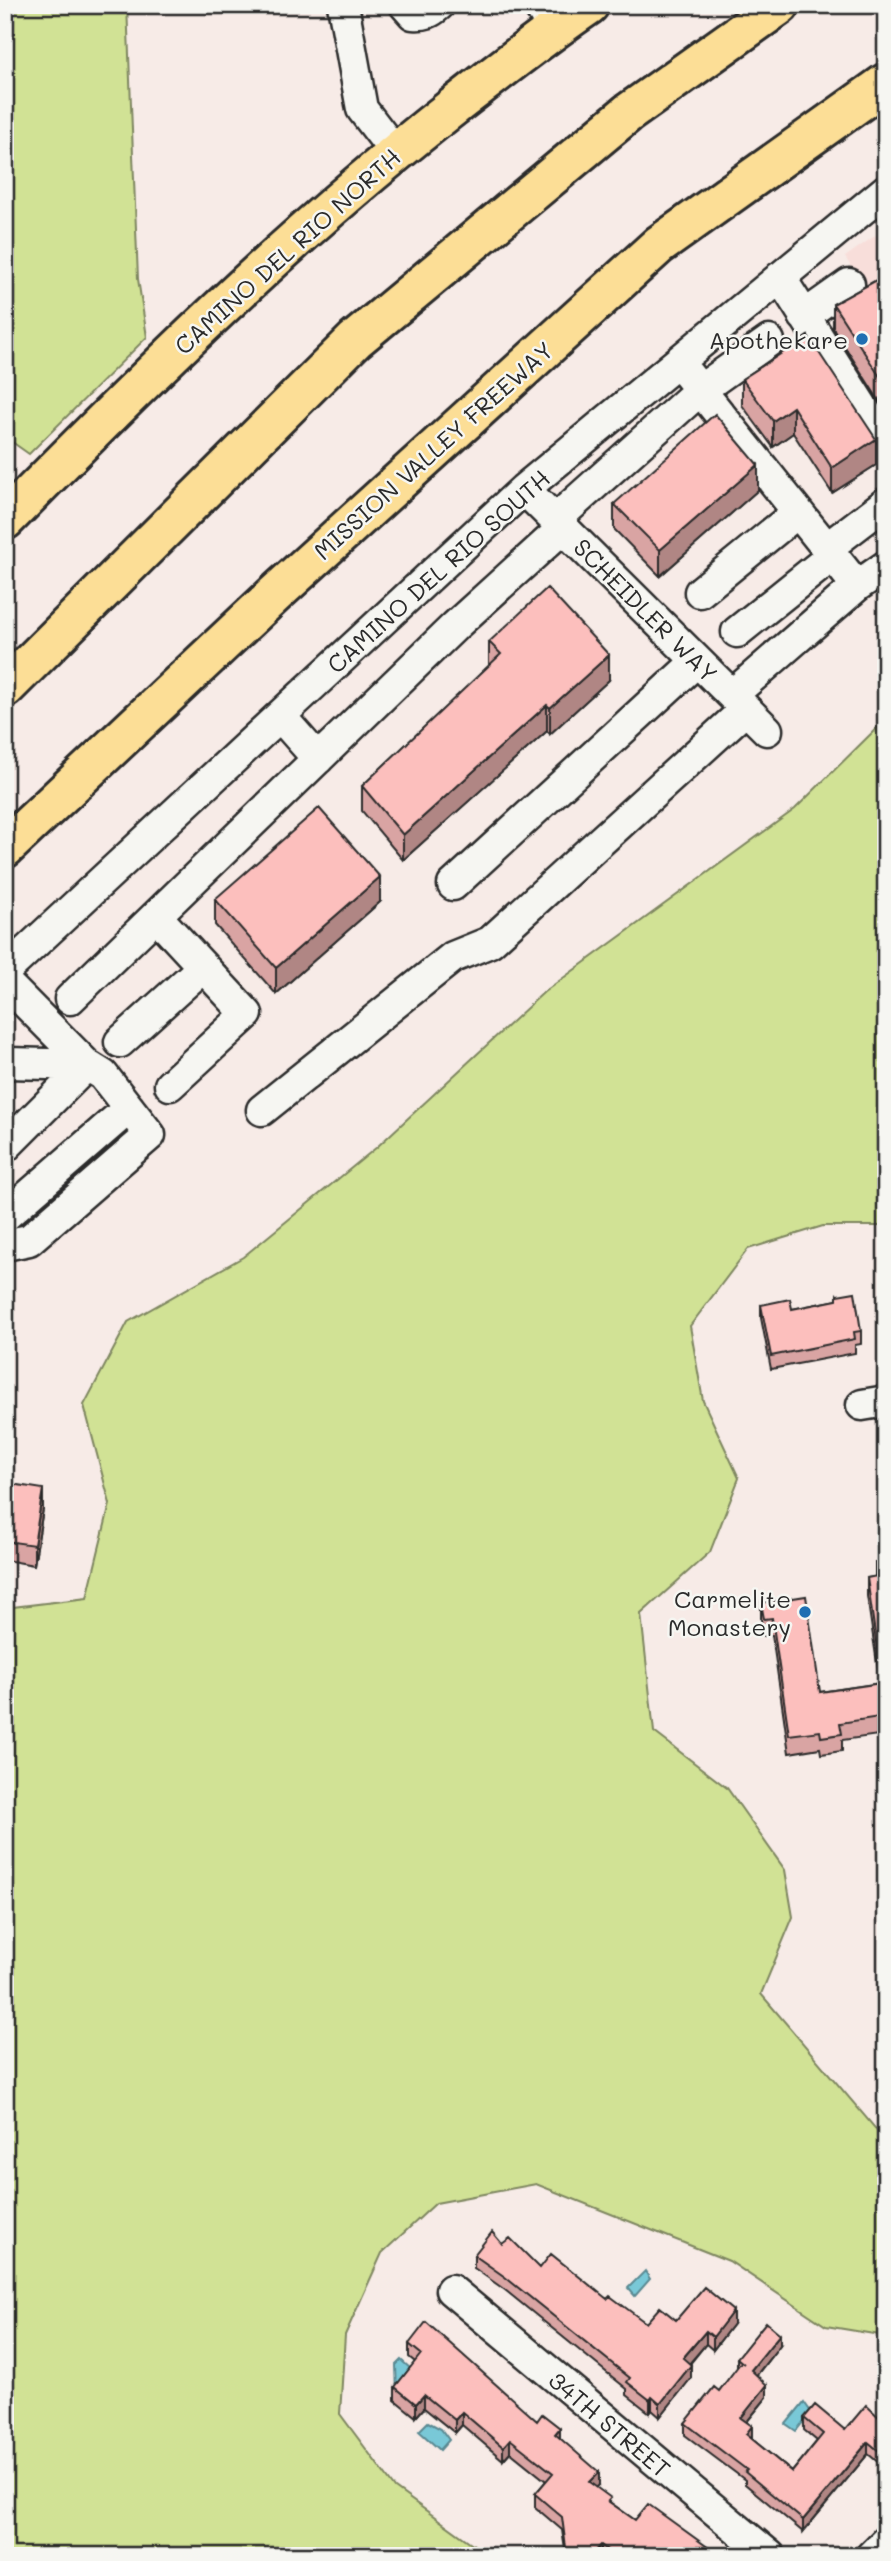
<svg xmlns="http://www.w3.org/2000/svg" width="891" height="2561" font-family="Mali,sans-serif">
<style>
.built{fill:#f8deda}
.green{fill:#d1e295;stroke:#7e8660;stroke-width:2}
.water{fill:#79c8d7;stroke:#5a8992;stroke-width:2}
.lines{fill:none;stroke-linecap:round;stroke-linejoin:round}
.minor-casing{stroke:#2b2b2b;stroke-width:35}
.major-casing{stroke:#2b2b2b;stroke-width:44}
.highway-casing{stroke:#2b2b2b;stroke-width:44}
.minor{stroke:#f6f6f2;stroke-width:30}
.major{stroke:#fcde96;stroke-width:38}
.highway{stroke:#fcde96;stroke-width:38}
.wall{fill:#d9a4a3;stroke:#2b2b2b;stroke-width:2}
.shaded-wall{fill:#b08684;stroke:#2b2b2b;stroke-width:2}
.building{fill:#fcbfbd;stroke:#2b2b2b;stroke-width:2}
.poi-dot{fill:#1f6fb2;stroke:#f6f6f2;stroke-width:2.5}
.labels{text-anchor:middle;dominant-baseline:central;stroke-width:5;stroke-linejoin:round;paint-order:stroke}
.street-label{font-size:24px;fill:#2b2b2b;stroke:#f6f6f2}
.poi-label{font-size:24px;fill:#2b2b2b;stroke:#f6f6f2;text-anchor:end}
</style>
<rect width="100%" height="100%" fill="#f7ebe7"/>
<filter id="ink" filterUnits="userSpaceOnUse"><feTurbulence type="fractalNoise" baseFrequency=".0143" numOctaves="2"/><feDisplacementMap in="SourceGraphic" scale="14" xChannelSelector="R" yChannelSelector="G"/><feConvolveMatrix kernelMatrix="1 2 1 2 8 2 1 2 1" color-interpolation-filters="sRGB"/></filter>
<g filter="url(#ink)">
<path class="built" d="M886,228v96l-41,-67z"/>
<path class="green" d="M10,5h117l11,274 9,58 -118,117 -24,-17v-429z
M886,719v507h-63l-75,23 -58,77 13,75 36,77 -29,74 -69,62 13,118 73,56 58,82 8,47 -32,77 125,147v195l-60,-10 -97,-65 -193,-77 -100,19 -54,50 -37,82 -5,79 55,74 94,68h-484v-948l82,-10 23,-94 -26,-99 44,-83 115,-65 134,-110 167,-155 251,-183z"/>
<path class="water" d="M645,2271l5,8 -15,17 -7,-8z
M401,2360l11,10 -15,25 -1,-30z
M804,2402l7,10 -15,19 -10,-7z
M428,2422l13,7 8,11 -9,10 -21,-19z"/>
<g class="lines">
<g class="minor-casing">
<path id="minor" d="M343,5l19,104 33,43
M405,5l8,9c12,1 17,-1 26,-9
M538,5l16,24
M780,277l95,150 11,-6
M804,316l45,-32
M678,362l179,224 29,-20
M524,489l243,241
M555,520l145,-130 69,-49
M827,548l59,-45
M700,592l98,-80
M737,632l96,-77
M732,695l125,-109
M280,716l38,43
M453,885l244,-224
M156,916l91,98 -77,71
M5,971l519,-482 362,-299
M5,982l82,83 -82,82
M70,999l385,-373 108,-98
M120,1042l83,-75
M5,1066l3,-3 79,2 16,10 47,60 -121,105 -24,5
M262,1110l191,-153 37,-15 256,-233
M5,1216l124,-108
M862,1405l24,-4
M451,2290l319,266
M871,2556l15,-15"/>
</g>
<g class="major-casing">
<path id="major" d="M5,520c143,-145 288,-288 448,-413 45,-35 89,-70 136,-102"/>
</g>
<g class="highway-casing">
<path id="highway" d="M5,688l350,-348 273,-227 152,-108
M5,848l270,-254 384,-349 227,-162"/>
</g>
<use href="#minor" class="minor"/>
<use href="#major" class="major"/>
<use href="#highway" class="highway"/>
</g>
<path class="wall" d="M886,246v159h-4l-49,-77v-24l49,-27 -2,-4v-24z
M808,336l68,129 -44,28 -39,-60 -20,14 -31,-42v-26z
M758,490l-98,86 -46,-47v-25z
M489,642l120,38 -59,54 -3,-3 -144,129 -41,-49v-25l127,-120z
M215,899l165,3 -104,92 -61,-69z
M837,1295l24,36v13l-6,1v8l-84,16 -10,-51v-13l31,4 45,-9z
M5,1483l38,26 -9,56 -29,-5z
M883,1540h3v194l-44,6v11l-21,3 -1,-6 -31,5 -17,-118 -8,1 -3,-16v-17l59,89 60,-9 -13,-87v-18l8,-1v-15l9,-2z
M502,2244l38,24 67,31 39,24 30,-3 57,4 -20,26 -7,-6 -16,20 1,14 -31,39 -8,-7 -2,3 -23,-18v-6l-122,-99 -31,-22v-13z
M409,2344l128,77 23,17 39,47 -3,2 15,16 24,17 85,36h-154l-4,-26 -27,-23v-13l11,-13 -36,-29 -7,8 -41,-35 -7,8 -31,-25 -8,9 -21,-17v-13l20,-25 -6,-5z
M780,2345l-23,30 10,22 -20,25 5,16v1l40,33 25,-31 -13,-11v-12l41,12 37,-10 -3,43 -11,-9 -65,78 -58,-48v-4l-60,-45v-12l34,-32 18,-23v-10z"/>
<path class="shaded-wall" d="M793,407v26l-20,14v-26z
M876,439v26l-44,28v-25z
M758,465v25l-98,86v-26z
M609,655v25l-59,54v-26z
M547,705v26l-144,129v-25z
M380,877v25l-104,92v-26z
M43,1489v20l-9,56v-20z
M733,2311v13l-20,26v-13z
M706,2331v13l-23,27v-13z
M780,2334v11l-29,37v-12z
M691,2365v13l-31,39v-13z
M767,2385v12l-26,32v-11z
M424,2395v13l-8,9v-13z
M652,2397v13l-2,3v-13z
M462,2412v13l-7,8v-13z
M752,2426v12l-6,8v-12z
M560,2428v13l-5,-7z
M510,2439v13l-7,8v-13z
M868,2442v12l-65,78v-12z
M886,2443v12l-7,8v-12z
M599,2472v13l-10,10v-13z
M601,2545v11h-10z"/>
<path class="building" d="M886,246v13l-6,-10z
M886,275v106l-4,-1 -49,-76z
M808,336l68,103 -44,29 -39,-61 -20,14 -31,-42z
M715,414l43,51 -98,85 -46,-46z
M547,588l62,67 -59,53 -3,-3 -144,130 -41,-49 139,-132 -12,-12z
M319,808l61,69 -104,91 -61,-69z
M855,1292l6,39 -7,1 1,7 -84,17 -10,-51 29,-6 2,10 45,-9v-5z
M5,1483l38,6 -9,56 -29,-4z
M883,1540h3v16z
M886,1560v156l-46,7 2,11 -21,3 -1,-6 -31,4 -17,-117 -8,1 -3,-16 45,-7 14,96 62,-9 -15,-105 10,-2 -2,-14z
M492,2232l10,12 8,-6 30,30 11,-14 56,45 3,-3 36,27 14,-16 16,13 28,-33 29,24 -20,26 -7,-6 -23,27 8,7 -31,39 -8,-7 -2,3 -23,-18 3,-4 -125,-101 -31,-22z
M426,2322l111,99 5,-7 18,14 -5,6 44,38 -10,10 22,16 -3,3 27,19 13,-16 72,52h-105l-14,-11 -10,11h-24l-5,-39 -27,-23 18,-21 -43,-34 -7,8 -41,-35 -7,8 -31,-25 -8,9 -21,-17 26,-33 -12,-10z
M766,2322l14,12 -29,36 16,15 -26,33 11,8 -6,8 46,38 31,-38 -19,-16 11,-13 30,25 21,-25 16,15 4,-4v27l-7,8 -11,-9 -65,78 -58,-48 2,-2 -62,-47 29,-36 5,4 22,-29 3,2 -7,-6z"/>
</g>
<g class="poi-dot">
<circle cx="862" cy="339" r="7"/>
<circle cx="805" cy="1612" r="7"/>
</g>
<g class="labels">
<g class="street-label">
<text transform="translate(287 251) rotate(-42)">CAMINO DEL RIO NORTH</text>
<text transform="translate(433 450) rotate(-42)">MISSION VALLEY FREEWAY</text>
<text transform="translate(438 571) rotate(-42)">CAMINO DEL RIO SOUTH</text>
<text transform="translate(646 610) rotate(45)">SCHEIDLER WAY</text>
<text transform="translate(610 2424) rotate(40)">34TH STREET</text>
</g>
<g class="poi-label">
<text x="848" y="339">Apothekare</text>
<text x="791" y="1598">Carmelite<tspan x="791" dy="28">Monastery</tspan></text>
</g>
</g>
<rect width="891" height="2561" fill="none" stroke="#f6f6f2" stroke-width="28"/>
<rect x="14" y="14" width="863" height="2533" fill="none" stroke="#2b2b2b" stroke-width="2.5" filter="url(#ink)"/>
</svg>
